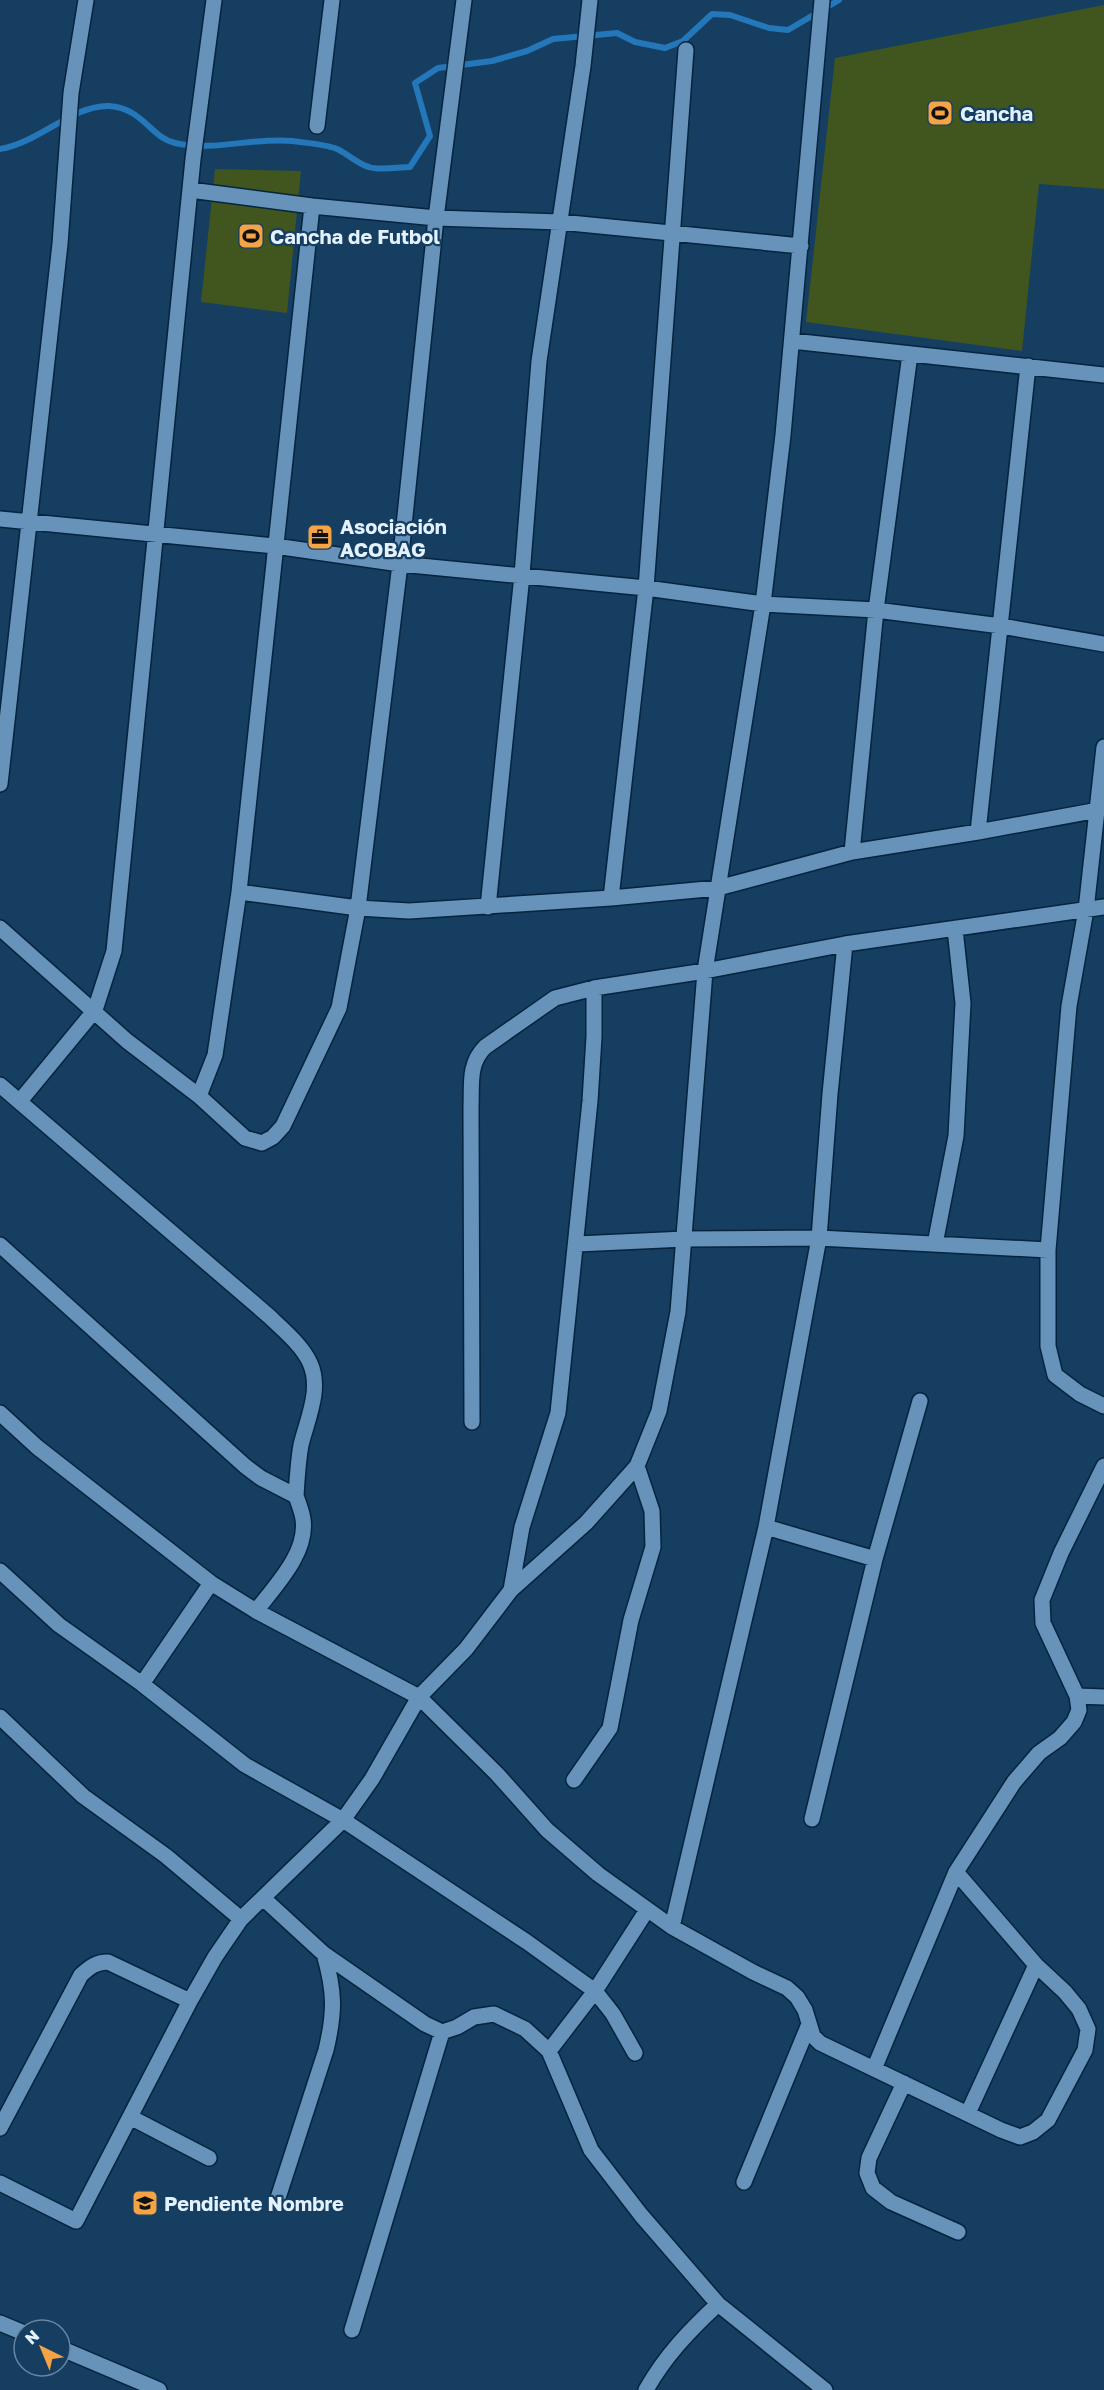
<svg xmlns="http://www.w3.org/2000/svg" width="1104" height="2390" font-family="'Golos Text',sans-serif">
<style>
.green{fill:#41561e}
.lines{fill:none;stroke-linecap:round;stroke-linejoin:round}
.stream{stroke:#2477b9;stroke-width:6}
.minor-casing{stroke:#05243e;stroke-width:18}
.minor{stroke:#6792b9;stroke-width:15}
.labels{text-anchor:middle;dominant-baseline:central;stroke-width:4.5;stroke-linejoin:round;paint-order:stroke}
.poi-label{font-size:20px;font-weight:bold;fill:#e4f2ff;stroke:#153e61;text-anchor:start}
</style>
<rect width="100%" height="100%" fill="#153e61"/>
<path class="green" d="M1104,5v184l-65,-5 -17,167 -216,-29 29,-264z
M215,169l86,2 -14,142 -86,-11z"/>
<g class="lines">
<path class="stream" d="M0,149c39,-6 72,-44 109,-43 34,2 42,32 66,37 37,9 79,-6 117,-2 14,2 33,3 45,8 11,5 21,15 32,18 11,4 29,0 41,0l20,-31 -15,-53 23,-15 54,-7 35,-10 26,-12 64,-6 18,9 30,6 18,-7 29,-27 18,1 39,13 19,2 51,-30"/>
<g class="minor-casing">
<path id="minor" d="M317,126l15,-126
M190,190l122,16
M792,341l312,34
M0,519l275,27 125,18 246,24 117,16 113,6 125,16 103,18
M1104,747l-18,163 -17,96 -21,244v96l7,29 25,19 24,12
M0,784l60,-540 11,-151 15,-93
M978,832l50,-466
M852,852l24,-242 34,-256
M239,892l119,16 51,3 202,-13 107,-10 134,-36 126,-20 126,-23
M611,898l35,-310 40,-538
M488,907l34,-332 17,-214 44,-295 7,-66
M0,928l127,113 72,55 46,42 17,5 11,-6 10,-11 56,-118 19,-100 42,-344 36,-346 28,-218
M0,1085l270,232c13,13 32,28 40,46 12,26 -3,57 -9,82 -3,17 -4,34 -5,51
M199,1096l16,-41 24,-163 73,-686 124,12 124,4 241,24
M20,1101l75,-91 19,-59 79,-792 21,-159
M577,1244l108,-5 134,-1 229,12
M935,1244l21,-108 7,-133 -8,-74
M0,1245l245,221 16,12 35,18c3,8 6,16 7,23 5,34 -28,67 -47,92
M0,1413l37,34 174,136 45,28 163,86 78,77 50,56 51,44 74,53 81,45 34,16 10,9 8,13 8,26 7,7 181,87 19,7 13,-5 15,-12 37,-70 3,-21 -9,-20 -14,-17 -29,-27 -80,-93
M472,1422l-1,-315c1,-22 -3,-43 14,-60l70,-49 39,-10 111,-17 140,-27 259,-37
M766,1527l109,32
M0,1571l59,54 83,59 103,81 98,55 184,122 68,49 18,23 22,39
M511,1590l11,-63 36,-114 32,-312 4,-64v-49
M142,1684l69,-101
M1077,1696l27,1
M0,1717l83,79 83,60 75,63
M574,1780l36,-52 21,-108 22,-73 -1,-36 -15,-45
M812,1819l63,-260 45,-158
M263,1898l61,56 101,70 17,8 15,-5 17,-10 20,-3 31,15 24,22 42,99 50,65 77,89 107,86
M672,1927l94,-400 53,-289 11,-144 15,-150
M549,2051l46,-60 52,-81
M874,2069l82,-197 58,-90 25,-29 21,-15 14,-16 5,-12 -2,-14 -34,-73 -1,-23 19,-47 43,-87
M904,2083l-35,75 -2,15 6,15 18,14 67,30
M968,2113l68,-148
M130,2117l79,41
M0,2128l81,-153c9,-8 15,-13 27,-13l82,39 25,-44 26,-38 102,-99 29,-41 47,-82 47,-48 45,-59 75,-67 51,-57 22,-55 19,-99 27,-341 58,-367 20,-169 39,-435
M744,2182l65,-158
M0,2183l76,38 114,-220
M277,2201l49,-151c9,-38 9,-58 -2,-96
M0,2323l24,10
M352,2330l90,-298
M60,2348l99,42
M646,2390c19,-34 43,-59 72,-86"/>
</g>
<use href="#minor" class="minor"/>
</g>
<defs>
<g id="stadium-square" transform="scale(1.35)"><rect x="-9" y="-9" width="18" height="18" rx="4" fill="#f4a444" stroke="#153e61"/><path d="M0-5a6.5 5 0 1 0 0 10a6.5 5 0 1 0 0-10ZM-3.5-1.8h7v3.6h-7Z" fill="#111"/></g>
<g id="office-square" transform="scale(1.35)"><rect x="-9" y="-9" width="18" height="18" rx="4" fill="#f4a444" stroke="#153e61"/><path d="M-6-3h4V-5.5h4V-3h4V5H-6ZM-1-4.5V-3h2v-1.5ZM-6 0V1H6V0Z" fill="#111"/></g>
<g id="school-square" transform="scale(1.35)"><rect x="-9" y="-9" width="18" height="18" rx="4" fill="#f4a444" stroke="#153e61"/><path d="M0-5L7-2L0 1L-7-2ZM-4 1L0 2.5L4 1V4Q0 6-4 4Z" fill="#111"/></g>
</defs>
<g fill-rule="evenodd">
<use href="#stadium-square" x="940" y="113"/>
<use href="#stadium-square" x="251" y="236"/>
<use href="#office-square" x="320" y="537"/>
<use href="#school-square" x="145" y="2203"/>
</g>
<g class="labels">
<g class="poi-label">
<text x="960" y="113">Cancha</text>
<text x="270" y="236">Cancha de Futbol</text>
<text x="340" y="526">Asociación<tspan x="340" dy="23">ACOBAG</tspan></text>
<text x="164" y="2203">Pendiente Nombre</text>
</g>
</g>
<g transform="translate(42 2348) rotate(317)"><circle r="28" fill="#153e61" stroke="#6886a0" stroke-width="1.5"/>
<path d="M0-4.5L10 22L0 15L-10 22Z" fill="#f4a444"/>
<text y="-9" font-size="16" font-weight="bold" text-anchor="middle" fill="#e4f2ff">N</text>
</g>
</svg>
